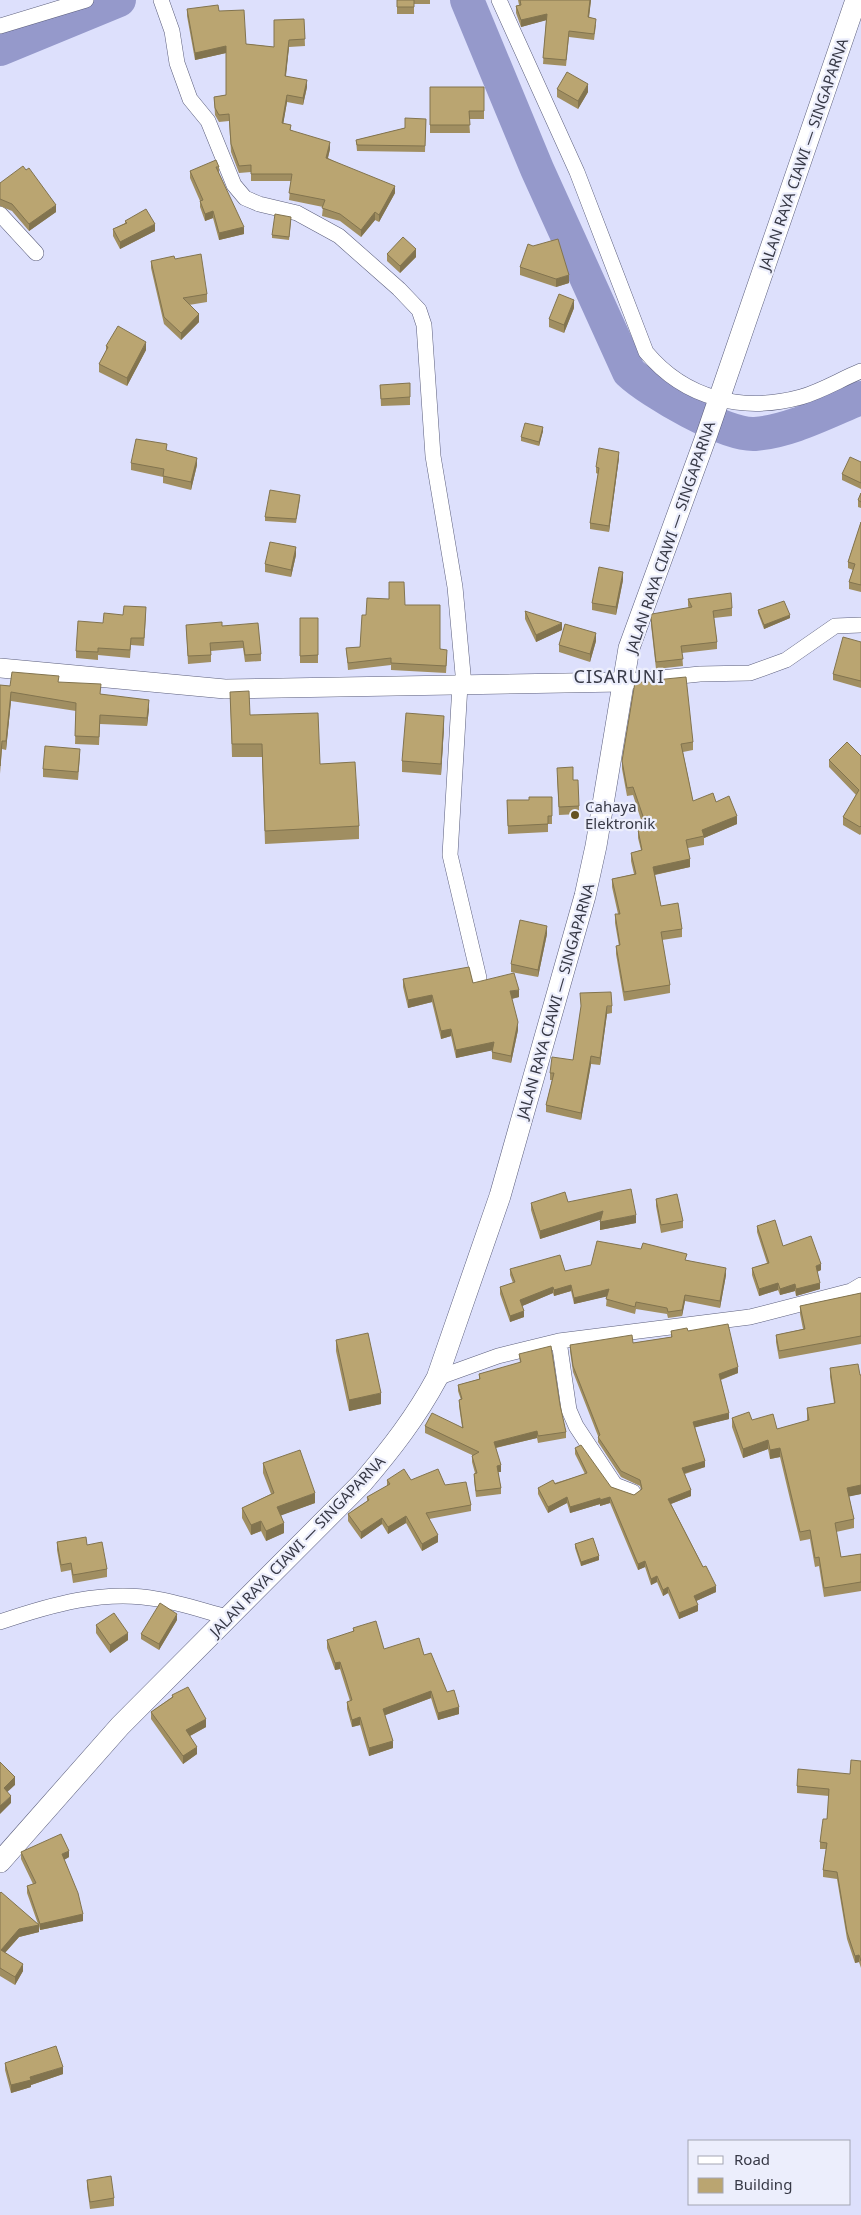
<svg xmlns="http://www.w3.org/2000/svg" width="861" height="2215" font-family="'Noto Sans',sans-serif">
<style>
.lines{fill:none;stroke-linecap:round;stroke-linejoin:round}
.river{stroke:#9599cb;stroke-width:34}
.minor-casing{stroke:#5b5e7c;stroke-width:16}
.tertiary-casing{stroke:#5b5e7c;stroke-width:20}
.secondary-casing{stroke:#5b5e7c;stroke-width:22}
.minor{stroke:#fff;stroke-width:15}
.tertiary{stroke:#fff;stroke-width:19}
.secondary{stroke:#fff;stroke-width:21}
.wall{fill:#a08e61}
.shaded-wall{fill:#82744f}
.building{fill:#baa571;stroke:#82744f}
.poi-dot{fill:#665321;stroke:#eceefc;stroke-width:2}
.labels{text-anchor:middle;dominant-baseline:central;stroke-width:4.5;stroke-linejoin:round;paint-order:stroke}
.street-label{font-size:15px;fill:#373946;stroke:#eceefc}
.poi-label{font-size:15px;fill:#373946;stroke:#eceefc;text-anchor:start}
.quarter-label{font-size:18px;letter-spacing:1px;fill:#373946;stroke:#eceefc}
</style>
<rect width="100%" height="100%" fill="#dde0fc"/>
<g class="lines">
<path class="river" d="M467,0l70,169 92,203c21,20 97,64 126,62 37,-3 73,-23 106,-36
M0,49l119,-49"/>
<g class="minor-casing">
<path id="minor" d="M161,0l11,31 5,32 13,36 18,22 26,64 11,13 14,6 38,9 42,23 60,53 20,21 5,15 9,131 22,131 9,98
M499,0l78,172 69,180c39,47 97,61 155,45 21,-6 40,-18 60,-26
M0,26l86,-26
M0,214l36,39
M622,682l78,-8 50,-1 36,-13 49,-34 26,-1
M460,685l-10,170 29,123
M559,1341l10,69 7,16 39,59 18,7
M437,1378l61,-22 61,-15 191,-24 101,-26 10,-6
M0,1622c50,-17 104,-33 157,-23 24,4 47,12 70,18"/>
</g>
<g class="tertiary-casing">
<path id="tertiary" d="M0,668l225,21 397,-7"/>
</g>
<g class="secondary-casing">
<path id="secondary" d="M0,1862l120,-136 243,-244c28,-33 53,-65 74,-104l63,-182 85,-300 11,-50 33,-198 78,-214 149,-434"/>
</g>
<use href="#minor" class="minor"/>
<use href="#tertiary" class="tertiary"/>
<use href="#secondary" class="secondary"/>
</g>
<path class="wall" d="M397,0h33v4h-16v10h-17z
M518,0h73l-2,18 7,7 -2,15 -25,-3 -3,29 -23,-2 3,-44 -25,7 -5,-14v-7l3,-1z
M187,9l32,2 27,33 28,3 30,-28 1,27 -16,1 -3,29 21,11 -4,18 -16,-3 -4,22 8,6 39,19 -2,9 67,35 -16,29 -4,-2 -14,17 -21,-16 -18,-5 1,-9 -34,-7 2,-19h-40v-9l-12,1 -8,-21 -2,-31 -10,1 -4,-7 -1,-18 12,-2v-42l-31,7 -8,-44z
M430,87h54v32h-15l1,14h-40z
M557,89l31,3 -10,17 -21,-12z
M426,119l-1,33 -68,-1 -1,-11 49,-12z
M219,167v7l25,60 -25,6 -6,-22 -8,3 -5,-14v-6l-10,-23v-7z
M0,183l56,29 -27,19 -17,-20 -12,-5z
M125,221l30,10 -35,18 -7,-13v-7l12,-6z
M291,221l-2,19 -17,-2v-3z
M533,246l36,37 -13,4 -36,-12v-8z
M387,254l29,3 -16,16 -13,-12z
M175,259l32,35v8l-18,3 10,17 -18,18 -17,-16 -13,-56v-7z
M574,308l-10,25 -15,-6v-8z
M106,346l40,4 -19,36 -28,-14v-8l7,-13z
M380,385l30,12v8l-29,1z
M543,431l-4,15 -18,-5v-4z
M619,458l-10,74 -19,-3v-6l8,-49 -2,-1v-6z
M861,462v27l-19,-9v-6z
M131,463l66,2 -6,25 -28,-7v-6l-32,-7z
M861,493v15l-3,-1v-7z
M300,499l-4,24 -31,-2v-4z
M861,522v70l-12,-3v-7l4,-12 -5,-2v-6z
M296,555l-5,22 -26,-5v-8z
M623,580l-7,35 -24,-5v-7z
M688,599l44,9v8l-18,2 3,24v7l-35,4 1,13 -27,3 -5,-44v-7l38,-10 -1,-2z
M405,605l42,52 -1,16 -55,-3v-5l-43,5 -2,-22 14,-1 6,-32z
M758,610l32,8 -26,11 -6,-16z
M525,611l37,19 -26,12 -11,-23z
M123,615h23l-2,31 -13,-1 -1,13 -32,-3v5l-22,-2v-7l27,-28z
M300,618h18v45h-18z
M186,625l36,1 39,28v7l-16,1 -2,-14 -32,3v11l-23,2z
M596,641l-6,21 -31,-10v-7z
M861,642v49v-3l-28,-8v-6z
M59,682l42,12 48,15 -2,17 -47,-2 -1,21 -24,-1 1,-33 -65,-10 -5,49 -4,-1 -2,25v-89l10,1z
M635,682l58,60v8l-10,2 10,49 23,1 21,22 -33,14v7l-16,3 2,19 -35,8 6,31 21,23v8l-20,3 8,45v8l-46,8 -8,-47v-8h3l-4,-23v-9h3l-6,-27v-8l22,-5 -3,-13v-8l10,-3 -3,-12v-8l6,-1 -11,-34 -6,1 -5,-27v-8z
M230,692l20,23 70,49 39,62v13l-94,5 -3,-87h-30z
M444,727l-3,48 -39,-3v-11z
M80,756l-2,24 -35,-3v-8z
M861,756v78l-1,1 -17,-10v-8l13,-22 -27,-28v-7z
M557,775l16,5 6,26v8l-20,1z
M507,800l45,16v8h-4v8l-40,2z
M547,934l-9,43 -27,-5v-8z
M403,979l70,4 46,14 -7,2 6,31 -7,33 -19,-4v-9l-36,8 -5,-22 -10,3 -9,-37 -24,6 -5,-21z
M612,1006v7l-5,1 -7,51 -9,-1 -10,56 -35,-8v-7l6,-25h-2v-7l23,-13 8,-52z
M656,1199l27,22v7l-22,5 -5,-27z
M568,1202l68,21 -36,7 1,-11 -61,20 -9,-29v-7z
M757,1226l26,20 38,24 -4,2 3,17 -24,7 -1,-5 -15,4 -2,-5 -19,6 -7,-21v-7l15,-5 -10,-31z
M687,1260l39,15 -6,33 -35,-7 -3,15 -14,2 -1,-4 -31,-5 -1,5 -29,-8 1,-10 -33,8 -3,-13 -17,5 -1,-3 -31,13 2,11 -14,5 -10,-28v-7l13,-4 -3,-8v-6l55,2z
M861,1293v51l-82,15 -3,-17v-7l27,-6 -3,-15v-8z
M671,1331h17l50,42 -17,7 8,39 -34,8 10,40 -20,7 6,22 -20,8 45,88 -20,9 2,10 -19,8 -11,-26 -5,3 -6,-14 -6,3 -6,-18 -7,3 -28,-67 -10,3v-2l-30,9 -3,-10 -19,10 -10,-19v-6l47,-14 -10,-20v-6l36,39 23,8 7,-5 -1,-4 -19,-9 -23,-35v-6l-25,-64 -3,-21v-6l63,-2 38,-6z
M336,1340l45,64 -32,7 -13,-60z
M519,1354l41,51 6,27v6l-28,5 -1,-5 -41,10 5,24h-3l3,16v6l-25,3 -2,-17v-6l1,-1 -3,-11v-7l-47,-22v-7l37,1 -3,-21v-6h2l-3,-9v-6l21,-6v-5l41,-11z
M830,1368l31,7v119l-12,2 5,23v9l-18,4 5,25 20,-3v37l-37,6 -5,-31 -4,1 -5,-28 -10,2 -20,-84 -10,2 -2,-10 -25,9 -11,-31v-9l20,2 25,9 30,-8v-13l27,-5 -4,-26z
M263,1463l52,40 -34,12 3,18 -18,8 -5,-10 -10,4 -9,-17v-10l29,-14 -8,-21z
M387,1480h24l34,5 26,20v6l-42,8 9,23 -16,9 -16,-28 -18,11 -6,-10 -21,15 -13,-18v-7l19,-13v-4l20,-11z
M57,1542l30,3 20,24v8l-34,6 -2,-13 -10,2 -4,-22z
M575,1544l24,16 -18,6 -6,-18z
M177,1620l-18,30 -18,-11v-5z
M96,1625l32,15 -18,13 -14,-20z
M353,1628l31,21 40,6 35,59 -21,6 -7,-22 -46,17 8,33 -24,8 -9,-31 -8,2 -5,-18v-7l3,-1 -10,-32 -5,1 -8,-22v-8l26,-8z
M172,1695l34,32 -16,9 7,18 -14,10 -32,-45v-7l21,-15z
M861,1761v207l-2,-6 -4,1 -8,-24 -10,-60 -14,-2v-7l3,-21h-6v-7l7,-23 2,-23 -32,-3v-7l53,-12z
M21,1852l48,5 -5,3 19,61 -43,9 -1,-4v6l-20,5 -14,16 18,18 -8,14 -15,-9v-83l38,31 -11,-31v-7l6,-2 -12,-25z
M5,2063l58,11 -32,11v2l-20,6 -6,-23z
M87,2180l27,18v8l-24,3 -3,-22z"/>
<path class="shaded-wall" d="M590,0h1l-3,24v-7z
M547,14v6l-26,7v-7z
M289,40v7l-4,36v-7z
M226,46v7l-31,7v-7z
M307,80v7l-4,18v-7z
M588,84v8l-10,17v-8z
M287,95v7l-5,29v-8z
M330,142v7l-4,16v-7z
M395,186v7l-16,29v-7z
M56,205v7l-27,19v-7z
M213,211v7l-8,3v-7z
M375,212v8l-14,17v-7z
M155,224v7l-35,18v-7z
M244,227v7l-25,6v-7z
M416,249v8l-16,16v-7z
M569,275v8l-13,4v-8z
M574,300v8l-10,25v-8z
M199,314v8l-18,18v-7z
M146,342v8l-19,36v-8z
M543,427v4l-4,15v-4z
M619,452v6l-10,74v-6z
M197,458v7l-6,25v-8z
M296,547v8l-5,22v-7z
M623,572v8l-7,35v-8z
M790,615v3l-26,11v-4z
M562,623v7l-26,12v-7z
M596,633v8l-6,21v-8z
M11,692v9l-5,49v-9z
M149,700v9l-2,17v-8z
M444,716v11l-3,48v-11z
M737,816v8l-33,14 -2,-8z
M690,859v8l-37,8v-8z
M547,926v8l-9,43v-7z
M519,990v7l-9,2v-8z
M432,995v7l-24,6v-8z
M607,1006v8l-7,51v-7z
M518,1022v8l-7,33v-7z
M451,1029v7l-10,3v-8z
M494,1042v8l-38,8v-8z
M591,1056v8l-10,56v-7z
M603,1211v8l-63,20v-8z
M636,1215v8l-36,7v-8z
M821,1264v6l-5,2v-6z
M726,1268v7l-6,33v-7z
M778,1283v7l-19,6v-7z
M820,1283v6l-24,7v-7z
M795,1284v7l-15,4v-6z
M571,1285v6l-17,5v-6z
M553,1287v6l-33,14v-7z
M609,1289v7l-35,8v-6z
M685,1295v6l-3,15v-6z
M524,1311v6l-14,5v-6z
M738,1367v6l-19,7v-6z
M381,1393v11l-32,7v-11z
M729,1413v6l-36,9v-6z
M537,1431v7l-43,10v-6z
M768,1440v9l-25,9v-9z
M780,1448v9l-10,2v-9z
M705,1461v6l-23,7v-6z
M501,1465v7h-4v-6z
M861,1485v9l-14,3v-9z
M691,1490v6l-23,9v-6z
M315,1493v10l-38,14v-10z
M567,1497v6l-19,10v-6z
M610,1497v6l-10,3v-6z
M600,1498v6l-30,9v-6z
M406,1516v7l-18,11v-7z
M382,1518v6l-21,15v-7z
M261,1521v10l-10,4v-10z
M284,1523v10l-18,8v-10z
M438,1535v7l-16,9v-7z
M599,1556v4l-18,6v-4z
M645,1561v6l-7,3v-6z
M657,1576v6l-6,3v-6z
M716,1586v6l-22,10v-6z
M668,1587v6l-5,3v-6z
M698,1605v6l-19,8v-6z
M177,1614v6l-18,30v-6z
M128,1633v7l-18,13v-8z
M340,1662v7l-5,1v-7z
M431,1691v7l-48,18v-7z
M459,1707v7l-21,6v-7z
M360,1717v8l-8,2v-7z
M206,1719v8l-20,11v-8z
M393,1741v7l-24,8v-8z
M197,1747v7l-14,10v-8z
M15,1777v8l-11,10v-7z
M11,1796v7l-11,11v-8z
M69,1851v6l-7,4v-7z
M83,1914v7l-43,9v-6z
M39,1925v7l-20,5 -18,20v-7l18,-21z
M859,1955v7l-4,1v-7z
M23,1964v7l-8,14v-8z
M63,2067v7l-32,11v2l-20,6v-8l19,-8z"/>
<path class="building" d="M397,0h17v7h-17z
M520,0h70l-2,17 8,2 -2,15 -25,-3 -3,29 -23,-2 4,-44 -26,6 -5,-14 5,-1z
M218,5l1,6 25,-1 2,34 28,3v-27l30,-1 1,20 -16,1 -4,36 22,4 -4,18 -16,-3 -5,28 9,2 -1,5 40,12 -4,16 69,28 -16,29 -4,-3 -14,18 -21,-16 -18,-6 3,-8 -36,-7 3,-19h-41v-9l-12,1 -8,-22 -2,-30 -10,1 -4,-7 -1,-11 12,-2v-49l-31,7 -8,-44z
M567,72l21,12 -10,17 -21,-12z
M430,87h54v24h-15l1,14h-40z
M405,118l21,1 -1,27 -68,-1 -1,-5 49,-12z
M216,160l3,7h-3l28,60 -25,6 -6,-22 -8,3 -5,-13 3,-1 -13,-29z
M23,166l3,4 3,-2 27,37 -27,19 -17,-20 -12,-5v-16z
M146,209l9,15 -35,18 -7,-13 14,-6 -2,-2z
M275,214l16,3 -2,20 -17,-2z
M403,237l13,12 -16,17 -13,-12z
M558,239l11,36 -13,4 -36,-12 8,-23 5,2z
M201,254l6,40 -24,4 16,16 -18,19 -17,-16 -13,-56 23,-5 1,3z
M559,294l15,6 -10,25 -15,-6z
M118,326l28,16 -19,36 -28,-14 9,-17 -2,-1z
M410,383v14l-29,2 -1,-14z
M525,423l18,4 -4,15 -18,-5z
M136,439l31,5 -1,6 31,8 -6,24 -28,-6 1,-7 -33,-6z
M599,448l20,4 -10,74 -19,-3 9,-55 -3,-1z
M850,457l11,5v21l-19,-9z
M270,490l30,5 -4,24 -31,-2z
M861,493v9l-3,-2z
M861,522v63l-12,-3 6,-18 -7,-2z
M270,542l26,5 -5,23 -26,-6z
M599,567l24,5 -7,35 -24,-4z
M389,582h15l1,23h35v44l7,1 -1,16 -55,-3v-5l-43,5 -2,-15 14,-1 2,-32h4l1,-17 22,1z
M731,593l1,15 -19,3 4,31 -36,4 2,13 -27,3 -5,-44 1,-4 40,-7 -4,-8z
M784,601l6,14 -26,10 -6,-15z
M124,606l22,1 -2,31h-13l-1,12 -32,-2v4l-22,-1 2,-30 25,2 1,-10 19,2z
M525,611l37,12 -26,12z
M300,618h18v37l-18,1z
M222,622v4l36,-3 3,31 -16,1 -2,-14 -33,2 1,12 -23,1 -2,-31z
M565,624l31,9 -6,21 -31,-9z
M843,637l18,5v39l-28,-7z
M12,672l47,4 -1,6 43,2 -1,10 49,6 -2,18 -47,-3 -1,22 -24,-1 1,-33 -65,-11 -5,49h-4l-2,25v-81l10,1z
M686,677l7,65 -12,2 12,57 20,-8 3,9 13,-6 8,20 -35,14 2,6 -18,4 4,19 -37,8 8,39 17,-3 4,26 -21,3 9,53 -46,7 -8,-46 4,-1 -5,-31h5l-8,-35 24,-5 -5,-21 11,-3 -4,-20 9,-2 -14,-41 -6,1 -5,-27 13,-79h21l-1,-2z
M249,691l1,24 68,-2 2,51 35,-2 4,64 -94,5 -3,-87h-30l-2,-52z
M406,713l38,3 -3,48 -39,-3z
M847,742l14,14v70l-1,1 -17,-10 16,-27 -30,-30z
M45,746l35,3 -2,23 -35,-3z
M573,767v13h5l1,26 -20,1 -2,-39z
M529,797h23v19h-4v8l-40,2 -1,-26h22z
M520,920l27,6 -9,44 -27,-6z
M469,967l4,16 41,-10 5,17 -9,1 8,31 -7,34 -19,-4 2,-10 -38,8 -5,-21 -10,2 -9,-36 -24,5 -5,-21z
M611,992l1,14h-5l-7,52 -9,-2 -10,57 -35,-8 8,-32h-4l2,-16 21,3 8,-54 -1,-13z
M631,1189l5,26 -36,7 3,-11 -63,20 -9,-28 34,-11 3,10z
M677,1194l6,27 -22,4 -5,-26z
M775,1220l8,26 28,-10 10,28 -5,2 4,17 -24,6 -1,-5 -15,5 -2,-6 -19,6 -7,-21 17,-5 -12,-37z
M597,1241l44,8 2,-6 44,11 -2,6 41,8 -6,33 -35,-6 -3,15 -14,2 -1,-4 -31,-6 -1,5 -29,-8 3,-10 -35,9 -3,-13 -17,5 -1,-3 -33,13 4,11 -14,5 -10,-29 15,-5 -5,-13 50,-14 5,16 26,-6z
M861,1293v43l-82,15 -3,-16 29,-6 -5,-23z
M728,1324l10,43 -19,7 10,39 -36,9 12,39 -23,7 9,22 -23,9 35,68 3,-1 10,20 -22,10 4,9 -19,8 -11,-26 -5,3 -6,-14 -6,3 -6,-18 -7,3 -28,-67 -10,3v-2l-30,9 -3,-10 -19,10 -10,-19 15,-8 2,4 32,-11 -12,-25 6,-3 30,42 23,8 8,-6 -2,-9 -19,-9 -23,-34 2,-2 -27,-69 -3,-21 62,-10 1,8 39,-6 -1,-6 16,-3 1,3z
M368,1333l13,60 -32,7 -13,-60z
M551,1346l9,59 6,27 -28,4 -1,-5 -43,11 7,23 -4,1 4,22 -25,3 -2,-17 3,-1 -5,-17 7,-4 -54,-26 7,-13 31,15 -4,-28 3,-1 -4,-14 22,-6 -1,-5 42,-12 -2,-8z
M858,1364l2,11h1v110l-14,3 7,31 -19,4 6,34 20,-3v28l-37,6 -5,-31 -4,1 -5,-28 -10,2 -20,-84 -10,2 -2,-10 -25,9 -11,-31 17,-6 3,8 21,-6 4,15 32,-9 -2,-12 28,-5 -5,-35z
M300,1450l15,43 -38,14 7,16 -18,8 -5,-10 -10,4 -9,-17 32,-15 -11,-30z
M404,1469l7,11 27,-11 7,16 21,-3 5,23 -45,8 12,22 -16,9 -16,-28 -18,11 -6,-9 -21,14 -13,-18 21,-14 -2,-3 23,-13 -3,-4z
M86,1537l1,8 15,-3 5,27 -34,6 -2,-12 -10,2 -4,-23z
M593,1538l6,18 -18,6 -6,-18z
M160,1603l17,11 -18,30 -18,-10z
M114,1613l14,20 -18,12 -14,-20z
M376,1621l8,28 35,-11 5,17 7,-2 16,39 7,-2 5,17 -21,6 -7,-22 -48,18 10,32 -24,7 -9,-31 -8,3 -5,-18 5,-2 -7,-23 -5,-15 -5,1 -8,-23 27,-9 -1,-3z
M188,1687l18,32 -20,11 11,17 -14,9 -32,-44 22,-15 -1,-2z
M851,1760l10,1v200l-2,-6 -4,1 -8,-24 -10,-60 -14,-2 4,-27 -7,-1 3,-23h4l2,-30 -32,-3 1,-17 52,5z
M0,1762l15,15 -11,11 7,8 -11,10z
M61,1834l8,17 -7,3 16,39 5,21 -43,10 -13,-38 9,-3 -15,-31z
M1,1892l38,33 -20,4 -18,21 22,14 -8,13 -15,-9v-75z
M56,2046l7,21 -33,10 1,3 -20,5 -6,-22z
M111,2176l3,22 -24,4 -3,-22z"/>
<circle class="poi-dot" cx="575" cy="815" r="5"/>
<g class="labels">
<g class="street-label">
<text transform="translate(803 154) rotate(-71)">JALAN RAYA CIAWI — SINGAPARNA</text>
<text transform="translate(670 537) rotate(-71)">JALAN RAYA CIAWI — SINGAPARNA</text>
<text transform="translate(555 1001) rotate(-74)">JALAN RAYA CIAWI — SINGAPARNA</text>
<text transform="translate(297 1546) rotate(-46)">JALAN RAYA CIAWI — SINGAPARNA</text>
</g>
<g class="poi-label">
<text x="585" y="806">Cahaya<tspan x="585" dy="17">Elektronik</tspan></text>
</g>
<g class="quarter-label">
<text x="619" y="676">CISARUNI</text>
</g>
</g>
<rect x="688" y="2140" width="162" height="65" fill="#eceefc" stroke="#a4a6b3"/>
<rect x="698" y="2156" width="25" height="8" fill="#ffffff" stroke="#a4a6b3"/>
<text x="734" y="2165" font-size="15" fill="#373946">Road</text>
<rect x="698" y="2178" width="25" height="15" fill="#baa571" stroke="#a4a6b3"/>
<text x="734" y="2190" font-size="15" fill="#373946">Building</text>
</svg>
